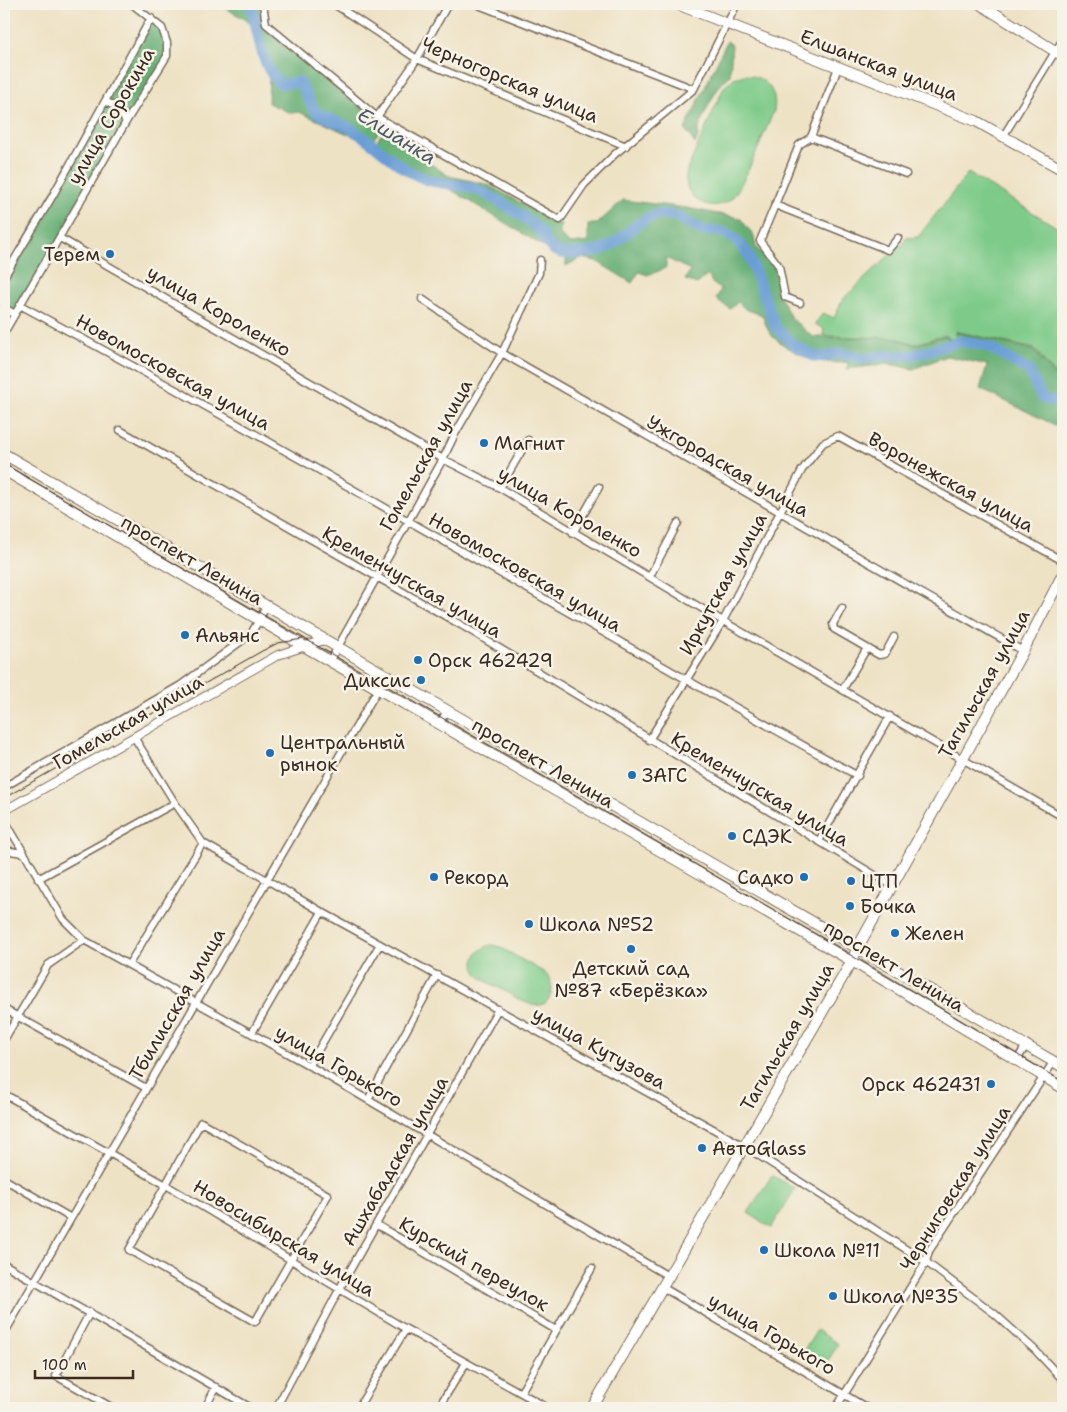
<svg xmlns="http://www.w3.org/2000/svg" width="1067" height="1412" font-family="'Shantell Sans',sans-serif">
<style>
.green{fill:#7ecb89;stroke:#5c7a54}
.forest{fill:#66af75;stroke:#506c4a}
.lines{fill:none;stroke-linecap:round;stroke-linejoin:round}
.river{stroke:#699dd4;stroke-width:11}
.minor-casing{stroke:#7a6a58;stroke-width:9}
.tertiary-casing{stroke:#7a6a58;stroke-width:10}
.primary-casing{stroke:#7a6a58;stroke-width:12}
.minor{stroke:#fff;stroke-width:6}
.tertiary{stroke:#fff;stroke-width:8}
.primary{stroke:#fff;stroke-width:10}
.tram{stroke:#3b2a1e;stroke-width:1}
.poi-dot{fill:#1f6fb2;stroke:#f7f3e8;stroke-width:2}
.labels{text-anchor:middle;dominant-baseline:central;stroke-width:5;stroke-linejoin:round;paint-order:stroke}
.street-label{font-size:19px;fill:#3b2a1e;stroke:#f7f3e8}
.poi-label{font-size:19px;fill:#3b2a1e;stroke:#f7f3e8;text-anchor:start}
.water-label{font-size:20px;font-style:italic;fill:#4d5867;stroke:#f7f3e8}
</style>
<rect width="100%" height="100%" fill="#f7f3e8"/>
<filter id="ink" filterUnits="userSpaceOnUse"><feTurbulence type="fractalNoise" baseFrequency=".02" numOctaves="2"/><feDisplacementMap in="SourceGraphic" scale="10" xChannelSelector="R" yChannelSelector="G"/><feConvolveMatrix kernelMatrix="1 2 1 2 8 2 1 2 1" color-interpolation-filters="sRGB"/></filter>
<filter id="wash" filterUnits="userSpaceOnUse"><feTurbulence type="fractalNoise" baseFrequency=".0096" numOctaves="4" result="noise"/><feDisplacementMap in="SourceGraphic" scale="20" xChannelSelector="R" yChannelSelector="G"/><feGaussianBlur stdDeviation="1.12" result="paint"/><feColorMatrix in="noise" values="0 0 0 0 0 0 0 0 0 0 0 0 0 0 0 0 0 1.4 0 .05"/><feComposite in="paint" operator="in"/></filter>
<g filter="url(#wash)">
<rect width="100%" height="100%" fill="#eee2c4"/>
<path class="green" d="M744,75c20,0 34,15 30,36 -9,19 -29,73 -42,87 -9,9 -24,10 -35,2 -10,-7 -13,-19 -10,-30l37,-83 10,-9z
M968,173l95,58v148l-4,1 -24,-31 -80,-18v11l-10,-7 -30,9 -19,-6 -69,-2 -4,-1 1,-6 -9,-5 8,-11 11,5 9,-19 56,-53h3l4,-8 12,-1z
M492,945l8,2 45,26 5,6 2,10c-5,31 -34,10 -49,1 -8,-4 -21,-9 -26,-17 -8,-12 1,-26 15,-28z
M772,1175l23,14 -24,39 -23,-15z
M817,1330l21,14 -11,19 -22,-14z"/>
<path class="forest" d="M218,4h42l4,25 120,96 -14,19 -71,-32 -8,1 -23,-10 1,-25 -12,-52z
M151,18l11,10 5,28 -152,258 -11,-6v-31z
M727,41l5,4 -2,31c-12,7 -27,39 -31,53 -2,6 0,10 -4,15l-10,-15z
M386,128l16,17 47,31 37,8 75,40 -1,10 10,10 18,-2v-18h9l26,-24 64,8 53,10 14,18 2,11 18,19 5,28 12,24 22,19 83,1 19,7 30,-9 10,7 1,-11 78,18 25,31 4,-1v49l-83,-40 7,-24 -40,-9 -34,13 -24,-5 -42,5 1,-7c-27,4 -55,-8 -76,-26 -5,-5 -7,-15 -10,-21l-17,-6 -7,-7 -8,7 -14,-10 5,-10 -9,-6 -4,-8 -11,9 -12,-4 5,-10 -24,-12v9l-4,3 -15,5 -8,-3 -7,11 -36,-22 -15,-3 -15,8v-14l-7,-3 -8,2 -119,-73 -44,-18 -12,-10 2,-2 -4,-4z"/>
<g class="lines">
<path class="river" d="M250,4c9,24 9,64 31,80l18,-2c6,8 12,27 20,32 13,7 28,11 40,20 23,15 42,37 69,46 19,6 40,3 58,14 12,6 45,27 53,36 7,9 9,20 23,23 11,1 28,0 38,-3 23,-6 39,-37 65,-36 17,1 23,11 37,16 6,2 10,0 15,1 14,2 25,14 32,25l27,72 17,16 20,12 11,1 16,-4 25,6 13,-3 36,-1 47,-14 16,3 14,4 38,23 13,27 17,5 4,5"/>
</g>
</g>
<g filter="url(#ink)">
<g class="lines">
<g class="minor-casing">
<path id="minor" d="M263,4l3,20 111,93 183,103 24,-35 31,-31 79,-65 43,-85
M334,4l83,55 209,87
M476,4l218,85
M838,68l-27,69 -12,8 -24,60 113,45 10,-12
M105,101l13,7 8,14
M377,117l40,-58 31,-55
M1004,135l59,-96
M811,137l95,37
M775,205l-15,36 19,25 6,31 15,6
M60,238l383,221 57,29 223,133 340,196
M4,277l48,-80 99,-179
M422,299l80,54 521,298
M20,305c283,151 558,316 838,471
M4,308l11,6
M4,333l122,-211 41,-66v-13l-5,-15 -30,-24
M120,430l341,195 432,261
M500,488l28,-48
M573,533l26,-46
M650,576l28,-53
M842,608l-9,16 1,5 45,26 6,-1 9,-17
M330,661l113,-202 12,-25 47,-81 37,-80 1,-13
M843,689l24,-41
M439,724l8,-13
M134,737l41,66 28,40 119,69 422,234 182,116 69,52 40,36 28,30
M649,740l74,-119 79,-151 21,-27 15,-7 225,125
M4,787l177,-102 70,-51 15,-27
M4,819l59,100 21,21 233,130 351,206
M819,841l71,-125
M4,850l19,3
M38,879l137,-76
M129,964l74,-121
M4,1009l142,79
M252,1033l70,-121
M4,1040l44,-75 36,-25
M1017,1060l10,-16
M309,1066l71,-122
M4,1094l162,91 240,144 142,79
M368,1100l69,-125
M201,1122l127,73 -73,127 -126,-72z
M4,1179l67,39
M377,1225l179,105
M4,1264l247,144
M662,1287l205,121
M90,1312l-34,64 57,32
M4,1334l374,-645
M521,1392l71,-124
M205,1408l11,-21
M276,1408l64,-120 158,-279
M358,1408l48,-79
M438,1408l28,-45
M836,1408l90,-146 3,-11 125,-190"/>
</g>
<g class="tertiary-casing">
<path id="tertiary" d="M4,811l274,-156 46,-15"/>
</g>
<g class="primary-casing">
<path id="primary" d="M677,4l299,117 87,49
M980,4l83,52
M4,454l1059,613
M4,470l298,175 550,316 211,127
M592,1408l260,-447 6,-14 165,-296 40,-77"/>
</g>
<use href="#minor" class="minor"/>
<use href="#tertiary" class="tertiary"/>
<use href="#primary" class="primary"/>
<path class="tram" d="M4,464c352,207 710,406 1059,618
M4,798l258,-147 16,-8 25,-4"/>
</g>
</g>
<g class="poi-dot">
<circle cx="110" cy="254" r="5"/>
<circle cx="484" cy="443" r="5"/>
<circle cx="185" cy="635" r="5"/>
<circle cx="418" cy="660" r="5"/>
<circle cx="421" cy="680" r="5"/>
<circle cx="270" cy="753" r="5"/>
<circle cx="632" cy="775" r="5"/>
<circle cx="732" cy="836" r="5"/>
<circle cx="434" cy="877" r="5"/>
<circle cx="804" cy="877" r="5"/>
<circle cx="851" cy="881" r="5"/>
<circle cx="850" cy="906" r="5"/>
<circle cx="529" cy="924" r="5"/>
<circle cx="895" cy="933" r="5"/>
<circle cx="631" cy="949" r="5"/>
<circle cx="991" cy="1084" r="5"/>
<circle cx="702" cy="1148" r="5"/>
<circle cx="764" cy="1250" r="5"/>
<circle cx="833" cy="1296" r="5"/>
</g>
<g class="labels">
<g class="street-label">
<text transform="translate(879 65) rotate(21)">Елшанская улица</text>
<text transform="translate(510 80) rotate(23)">Черногорская улица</text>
<text transform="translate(111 116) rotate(-60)">улица Сорокина</text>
<text transform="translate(219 311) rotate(30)">улица Короленко</text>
<text transform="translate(173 372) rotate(29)">Новомосковская улица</text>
<text transform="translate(426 455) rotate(-61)">Гомельская улица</text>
<text transform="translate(728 466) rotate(30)">Ужгородская улица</text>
<text transform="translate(951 482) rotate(29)">Воронежская улица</text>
<text transform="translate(570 512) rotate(30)">улица Короленко</text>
<text transform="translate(192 560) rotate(30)">проспект Ленина</text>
<text transform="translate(525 572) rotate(30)">Новомосковская улица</text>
<text transform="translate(412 582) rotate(30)">Кременчугская улица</text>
<text transform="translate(723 584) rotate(-61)">Иркутская улица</text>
<text transform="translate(984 684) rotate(-61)">Тагильская улица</text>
<text transform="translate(128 722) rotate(-30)">Гомельская улица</text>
<text transform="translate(543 763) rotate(30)">проспект Ленина</text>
<text transform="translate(760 789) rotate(31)">Кременчугская улица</text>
<text transform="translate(894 966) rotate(31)">проспект Ленина</text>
<text transform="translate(177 1004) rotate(-60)">Тбилисская улица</text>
<text transform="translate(787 1037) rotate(-60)">Тагильская улица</text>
<text transform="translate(599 1048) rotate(29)">улица Кутузова</text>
<text transform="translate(339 1066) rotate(30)">улица Горького</text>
<text transform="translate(395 1161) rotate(-60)">Ашхабадская улица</text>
<text transform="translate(955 1188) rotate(-58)">Черниговская улица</text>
<text transform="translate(284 1238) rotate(31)">Новосибирская улица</text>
<text transform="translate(474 1264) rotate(30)">Курский переулок</text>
<text transform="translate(772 1334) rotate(30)">улица Горького</text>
</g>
<g class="poi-label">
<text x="100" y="254" text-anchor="end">Терем</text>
<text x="494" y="443">Магнит</text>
<text x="195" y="635">Альянс</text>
<text x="428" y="660">Орск 462429</text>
<text x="411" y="680" text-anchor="end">Диксис</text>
<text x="280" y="742">Центральный<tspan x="280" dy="22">рынок</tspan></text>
<text x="642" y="775">ЗАГС</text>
<text x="742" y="836">СДЭК</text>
<text x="444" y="877">Рекорд</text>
<text x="794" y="877" text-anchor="end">Садко</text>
<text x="861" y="881">ЦТП</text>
<text x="860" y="906">Бочка</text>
<text x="539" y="924">Школа №52</text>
<text x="905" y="933">Желен</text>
<text x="631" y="968" text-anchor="middle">Детский сад<tspan x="631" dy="22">№87 «Берёзка»</tspan></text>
<text x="981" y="1084" text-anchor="end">Орск 462431</text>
<text x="712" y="1148">АвтоGlass</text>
<text x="774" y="1250">Школа №11</text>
<text x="843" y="1296">Школа №35</text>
</g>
<g class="water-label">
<text transform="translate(397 136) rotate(32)">Елшанка</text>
</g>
</g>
<rect width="1067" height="1412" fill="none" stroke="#f7f3e8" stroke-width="20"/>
<path d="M35 1370v8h98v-8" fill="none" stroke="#3b2a1e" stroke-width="2.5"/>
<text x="42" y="1370" font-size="15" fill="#3b2a1e" stroke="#f7f3e8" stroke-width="4" paint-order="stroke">100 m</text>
</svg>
